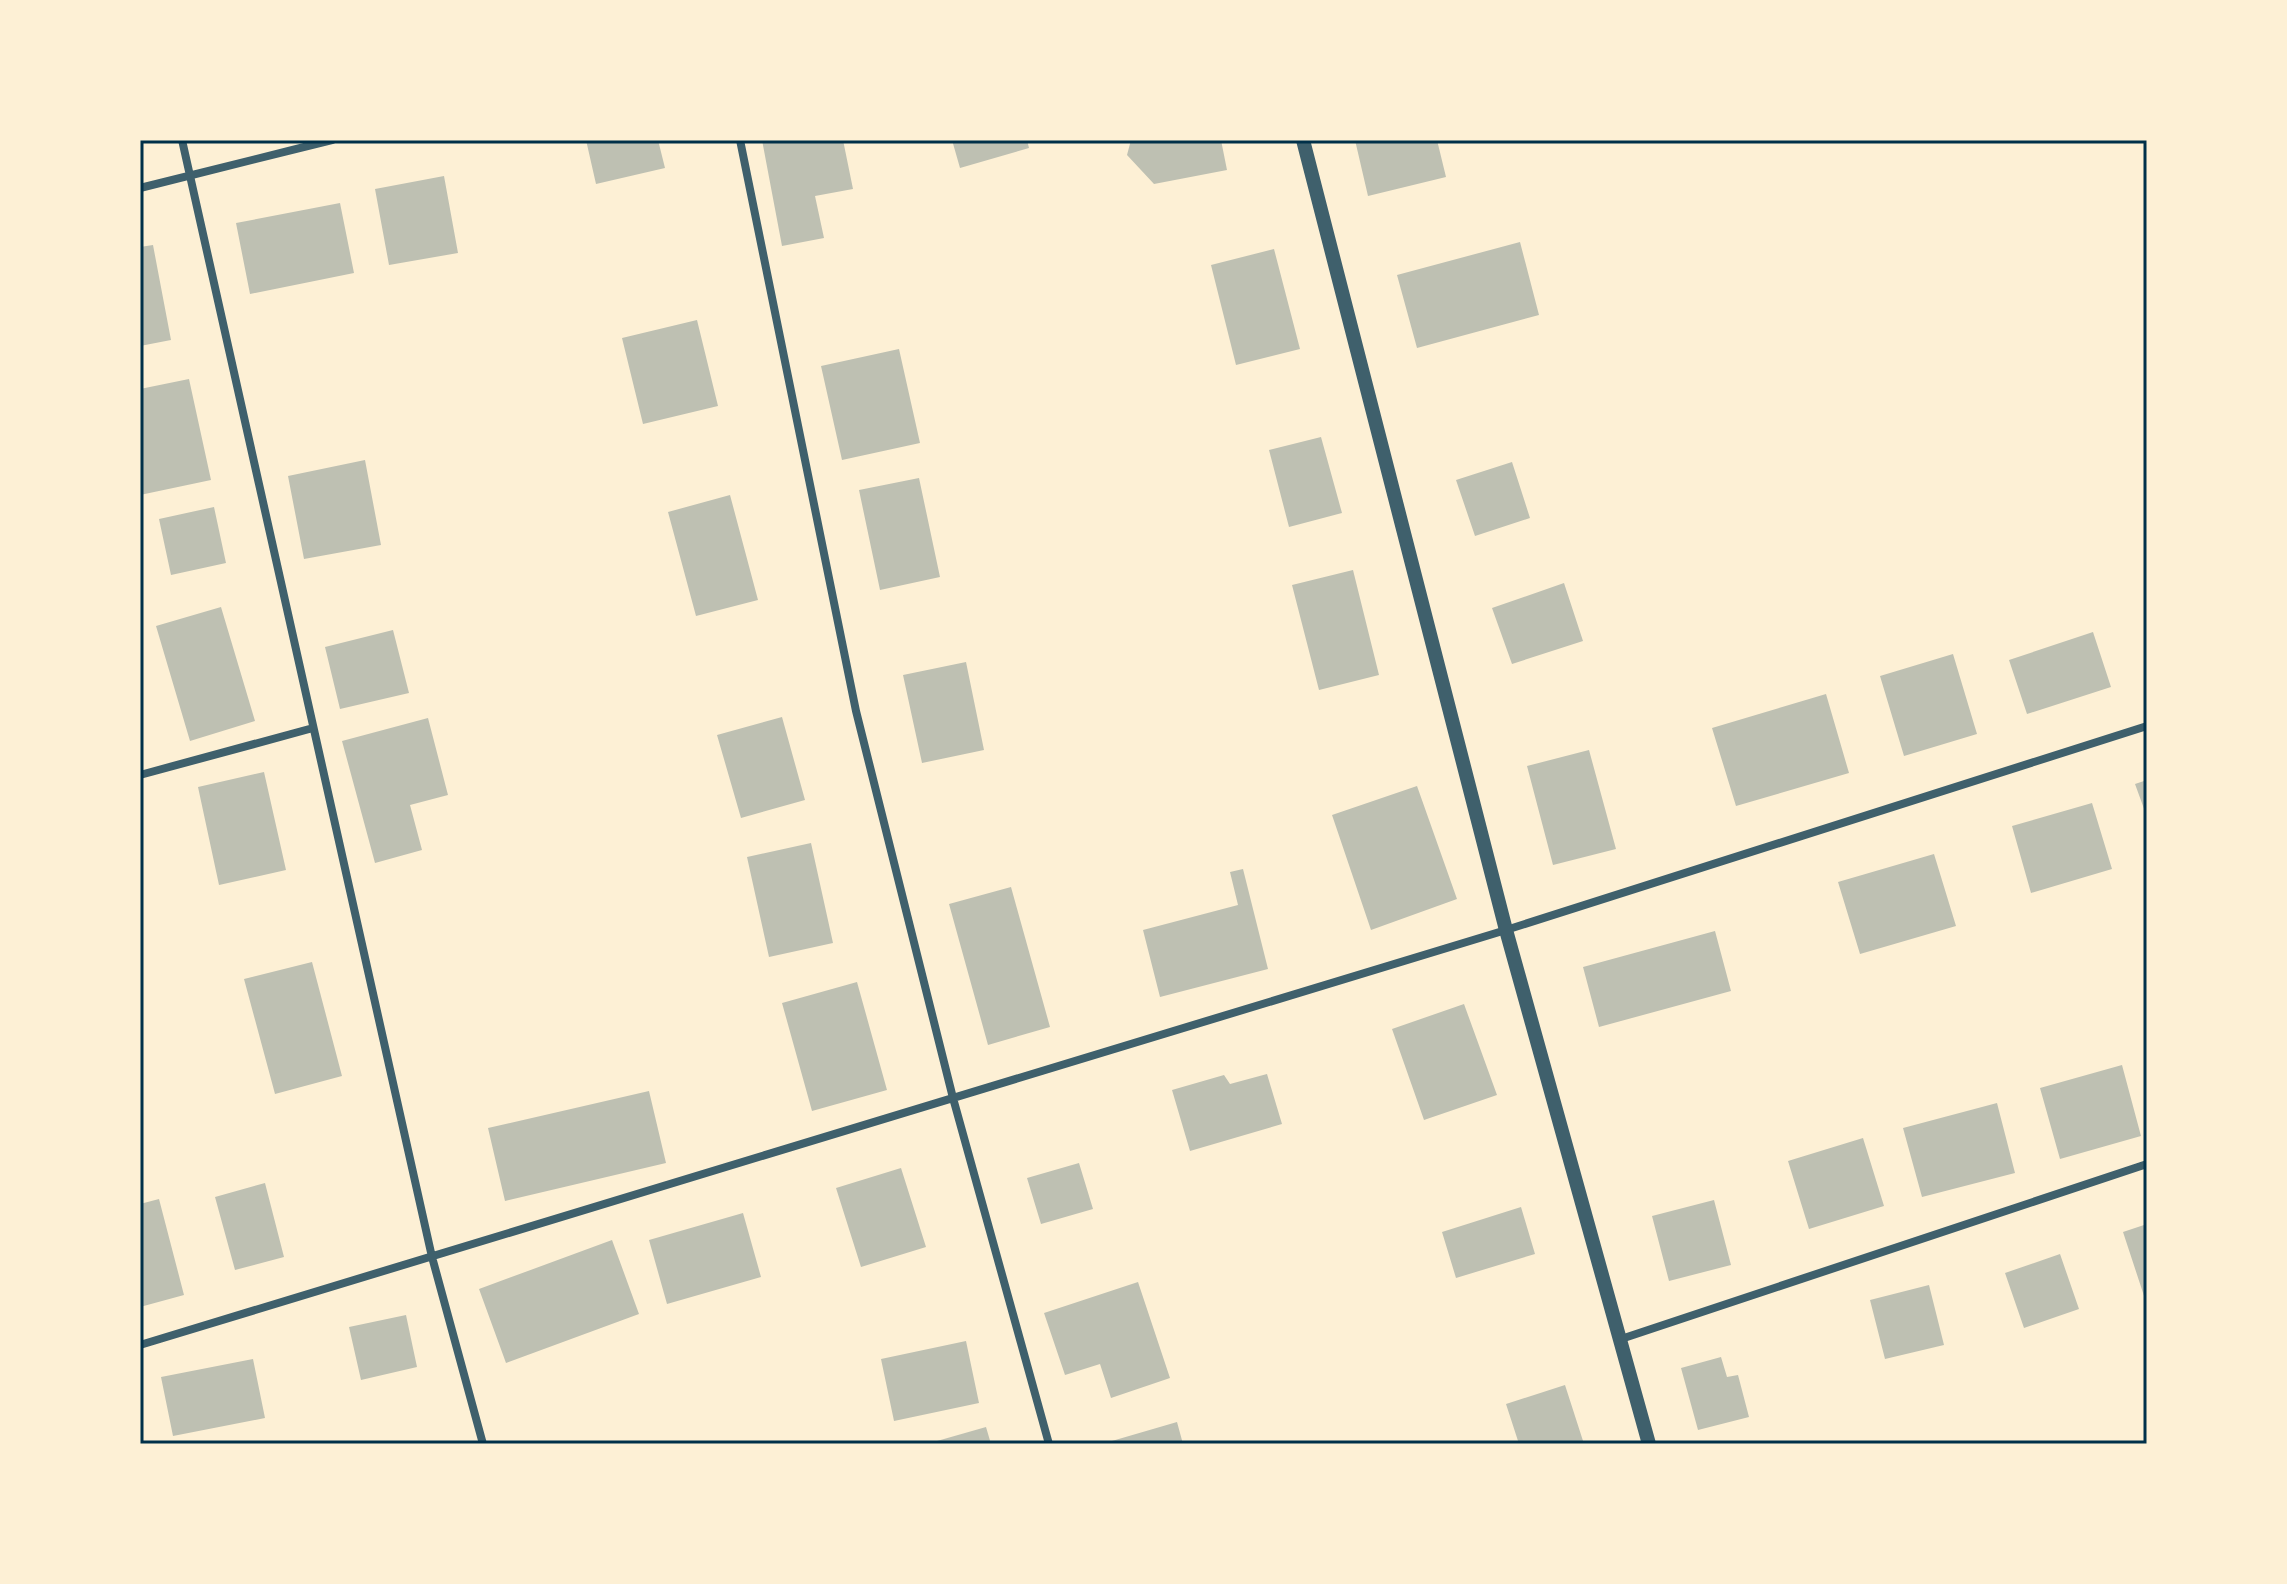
<svg xmlns="http://www.w3.org/2000/svg" width="2287" height="1584" font-family="'DejaVu Sans',sans-serif">
<style>
.building{fill:#bec0b2}
.lines{fill:none;stroke-linecap:round;stroke-linejoin:round}
.minor{stroke:#3f606c;stroke-width:8}
.tertiary{stroke:#3f606c;stroke-width:14}
.neatline{fill:none;stroke:#003049;stroke-width:3}
</style>
<rect width="100%" height="100%" fill="#fdf0d5"/>
<path class="building" d="M586,140h72l7,28 -69,16z
M762,140h81l10,49 -38,7 9,42 -42,8z
M952,140h75l2,8 -69,20z
M1131,140h90l6,30 -73,14 -27,-29z
M1355,140h82l9,37 -78,19z
M444,176l14,77 -69,12 -14,-76z
M340,203l14,70 -104,21 -14,-71z
M1520,242l19,73 -122,33 -20,-73z
M153,245l18,95 -31,6v-99z
M1274,249l26,100 -64,16 -25,-100z
M697,320l21,86 -75,18 -21,-86z
M899,349l21,94 -78,17 -21,-94z
M189,379l22,101 -71,15v-106z
M1321,437l21,76 -53,14 -20,-77z
M365,460l16,85 -77,14 -16,-83z
M1512,462l18,56 -55,18 -19,-56z
M919,478l21,99 -60,13 -21,-100z
M730,495l28,105 -62,16 -28,-104z
M214,507l12,56 -55,12 -12,-56z
M1353,570l26,105 -60,15 -27,-105z
M1564,583l19,58 -71,23 -20,-56z
M221,607l34,114 -65,20 -34,-115z
M393,630l16,63 -69,16 -15,-62z
M2093,632l18,55 -84,27 -18,-54z
M1953,654l24,80 -73,22 -24,-80z
M966,662l18,88 -62,13 -19,-88z
M1826,694l23,79 -113,33 -24,-78z
M782,717l23,83 -64,18 -24,-83z
M428,718l20,77 -38,10 12,45 -47,13 -33,-122z
M1589,750l27,99 -63,16 -26,-99z
M264,772l22,98 -67,15 -21,-98z
M2147,780v37l-12,-33z
M1417,786l40,113 -86,31 -39,-115z
M2092,803l20,66 -81,24 -19,-67z
M811,843l22,100 -64,14 -22,-100z
M1934,854l22,72 -96,28 -22,-72z
M1243,869l25,100 -108,28 -17,-67 95,-25 -8,-33z
M1011,887l39,140 -62,18 -39,-141z
M1715,931l16,60 -132,36 -16,-60z
M312,962l30,114 -67,18 -31,-115z
M857,982l30,108 -75,21 -30,-108z
M1464,1004l33,91 -73,25 -32,-91z
M2122,1065l19,71 -81,23 -20,-71z
M1267,1074l15,50 -92,27 -18,-61 52,-15 6,9z
M649,1091l17,72 -161,38 -17,-73z
M1997,1103l18,70 -93,24 -19,-69z
M1863,1138l21,68 -75,23 -21,-68z
M1079,1163l14,46 -52,15 -14,-46z
M901,1168l25,79 -65,20 -25,-79z
M265,1183l19,74 -49,13 -20,-73z
M159,1199l25,96 -44,12v-103z
M1714,1200l17,65 -62,16 -17,-65z
M1521,1207l14,47 -79,24 -14,-46z
M743,1213l18,64 -94,27 -18,-64z
M2147,1224v78h-1l-23,-70z
M612,1240l27,74 -133,49 -27,-74z
M2060,1254l19,55 -55,19 -19,-55z
M1138,1282l32,96 -59,20 -11,-34 -35,11 -21,-62z
M1929,1285l15,60 -59,14 -15,-59z
M406,1315l11,52 -56,13 -12,-53z
M966,1341l13,62 -85,18 -13,-62z
M1721,1357l6,20 11,-2 11,42 -51,13 -17,-62z
M253,1359l12,59 -92,18 -12,-59z
M1565,1385l19,59h-65l-13,-40z
M1177,1422l6,22h-78v-1z
M986,1427l5,17h-61v-1z"/>
<g class="lines">
<path class="minor" d="M182,140l250,1117 51,187
M740,140l116,571 97,387 96,346
M140,188l192,-48
M140,775l173,-47
M1621,1339l526,-175
M140,1345l1366,-415 641,-204"/>
<path class="tertiary" d="M1303,140l203,790 143,514"/>
</g>
<rect width="2287" height="1584" fill="none" stroke="#fdf0d5" stroke-width="284"/>
<rect x="142" y="142" width="2003" height="1300" class="neatline"/>
</svg>
